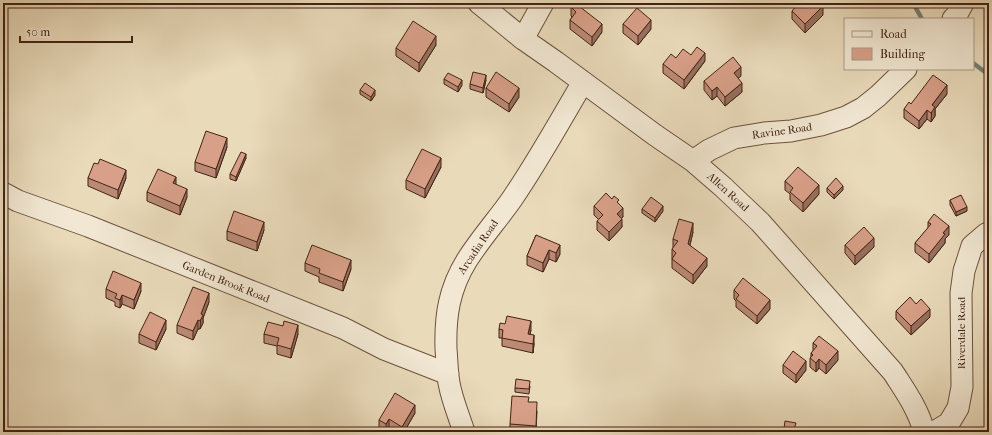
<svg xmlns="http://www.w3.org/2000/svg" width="992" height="435" font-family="'IM FELL French Canon',serif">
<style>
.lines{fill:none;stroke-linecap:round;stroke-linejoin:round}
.stream{stroke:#767e75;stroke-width:4.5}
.minor-casing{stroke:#6d513e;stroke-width:23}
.minor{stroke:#f1e7d2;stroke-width:21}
.wall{fill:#ba8a75;stroke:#442314}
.shaded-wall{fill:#97705f;stroke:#442314}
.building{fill:#d8a088;stroke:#442314}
.labels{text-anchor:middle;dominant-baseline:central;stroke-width:3.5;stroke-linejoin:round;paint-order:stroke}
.street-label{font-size:11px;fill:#442314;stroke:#f1e7d2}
</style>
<rect width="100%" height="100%" fill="#e9daba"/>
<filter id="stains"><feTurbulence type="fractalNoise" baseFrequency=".005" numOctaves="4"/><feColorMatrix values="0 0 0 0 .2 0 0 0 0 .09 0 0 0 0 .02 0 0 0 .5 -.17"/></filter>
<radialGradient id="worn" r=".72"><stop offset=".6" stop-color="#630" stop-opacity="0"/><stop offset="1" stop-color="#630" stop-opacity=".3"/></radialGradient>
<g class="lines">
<path class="stream" d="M913,3l9,16
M973,63l16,12"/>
<g class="minor-casing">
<path id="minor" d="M479,3l44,36 33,23 99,73 38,26 30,26 37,35 133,150c12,19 26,38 31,60
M953,19l3,-3 7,-13
M523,39l20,-36
M693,161l16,-11 25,-12 30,-5 27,-2 30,-6 25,-8 17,-9 15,-12 28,-27
M3,193l15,8 70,25 255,102 41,21 64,25
M464,432c-5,-16 -12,-32 -15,-49 -2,-11 -2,-23 -3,-34 -1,-33 3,-60 21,-89 14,-22 31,-41 45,-61 26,-38 48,-78 71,-117
M934,432l15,-9 9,-15 4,-21 -1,-94 3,-22 8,-25 14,-12 3,-1"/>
</g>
<use href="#minor" class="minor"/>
</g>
<path class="wall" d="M571,7l31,25 -10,14 -22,-17v-9l2,-3 -1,-1z
M792,11l31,4 -18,18 -13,-14z
M623,24l28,5 -13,16 -15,-12z
M436,45l-17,27 -23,-16v-8z
M691,55l14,6 -21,28 -21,-16v-9l13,-6z
M741,76l-3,2 4,14 -17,14 -8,-10 -5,4 -8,-10v-9z
M444,79l18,6 -4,7 -14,-8z
M486,80l-3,13 -13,-4v-5z
M486,88l33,9 -10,15 -23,-15z
M360,90l15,5 -4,6 -11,-7z
M947,94l-12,15v7l-4,6 -4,-3 -8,10 -15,-11v-9l7,-5z
M227,147l-11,31 -21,-7v-9z
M246,158l-10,23 -6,-2v-5z
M98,164l28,14 -8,21 -30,-13v-8z
M441,167l-16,31 -19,-9v-9z
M785,181l34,13 -16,18 -13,-12v-6l-5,-4z
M176,184l11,13 -7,18 -33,-14v-9z
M827,188l16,2 -9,9 -7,-7z
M950,200l17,11 -11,5 -6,-11z
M619,204l4,13 -2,1 1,9 -13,14 -12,-11v-9l2,-1 -5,-5v-9z
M642,209l21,2 -8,11 -13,-9z
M928,222l21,13 -4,4v4l-16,20 -14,-11v-9l13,-15z
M264,230l-7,21 -30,-11v-9z
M693,232l-3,13 17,21 -14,18 -21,-16v-19l1,-1v-9z
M536,235l24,19 -4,8 -7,-3 -6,13 -16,-7v-9z
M845,245l29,2 -19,18 -10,-12z
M305,263l46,6 -8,22 -24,-9v-5l-14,-6z
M106,289l35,2 -7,18 -12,-5 -2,4 -5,-2v-4l-9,-4z
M734,290l36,19 -13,15 -21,-17v-6l-2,-2z
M209,302l-6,16v5l-3,6h-2l-5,11 -16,-7v-8z
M896,311l34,6 -19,18 -15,-16z
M166,329l-10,21 -17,-7v-9z
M499,329l32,1 -1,4 4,10 -1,9 -31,-7v-8h-3z
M264,334h34l-7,24 -14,-4v-8l-13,-3z
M813,343l25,17 -12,14 -7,-6 -3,4 -6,-5v-9l1,-1v-4l2,-2z
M783,365l23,5 -10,13 -13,-10z
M530,386l-1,8 -14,-2v-4z
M529,402l8,9 -1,21h-26v-8z
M415,413l-11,19h-8l-7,-4 -2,4h-2l-6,-3v-9z
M796,428l-1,4h-11v-3z"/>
<path class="shaded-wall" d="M823,6v9l-18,18v-9z
M651,20v9l-13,16v-9z
M602,24v8l-10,14v-9z
M436,36v9l-17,27v-9z
M705,53v8l-21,28v-9z
M741,67v9l-7,6v-9z
M486,75v5l-3,13v-5z
M462,80v5l-4,7v-5z
M742,83v9l-17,14v-9z
M947,85v9l-12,15v7l-4,6 1,-17z
M717,87v9l-5,4v-9z
M519,88v9l-10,15v-8z
M375,90v5l-4,6v-4z
M927,110v9l-8,10v-8z
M227,138v9l-11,31v-9z
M246,154v4l-10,23v-4z
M441,158v9l-16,31v-9z
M126,170v8l-8,21v-9z
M176,177v9l-3,-3z
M819,185v9l-16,18v-9z
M843,186v4l-9,9v-4z
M187,189v8l-7,18v-9z
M663,206v5l-8,11v-4z
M967,207v4l-11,5v-4z
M623,208v9l-6,6v-9z
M622,219v8l-13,14v-9z
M264,222v8l-7,21v-9z
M693,223v9l-5,21v-9z
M949,226v9l-4,4v4l-16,20v-9l14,-21z
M874,238v9l-19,18v-9z
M560,245v9l-4,8v-9z
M549,250v9l-6,13v-9z
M707,258v8l-14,18v-9z
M351,260v9l-8,22v-9z
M141,283v8l-7,18v-9z
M209,293v9l-6,16v5l-3,6 1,-15z
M122,295v9l-2,4v-8z
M770,300v9l-13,15v-8z
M930,309v8l-19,18v-9z
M166,320v9l-10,21v-8z
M198,320v9l-5,11v-9z
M531,321v9l-3,13v-9z
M298,325v9l-7,24v-9z
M534,335v9l-1,9v-9z
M838,351v9l-12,14v-9z
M819,359v9l-3,4v-9z
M806,361v9l-10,13v-8z
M415,405v8l-11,19h-2v-5z
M389,419v9l-2,4h-1v-8z"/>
<path class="building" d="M574,3h1l27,21 -10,13 -22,-17 6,-8 -5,-5z
M799,3h21l3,3 -18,18 -13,-13z
M637,8l14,12 -13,16 -15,-12z
M413,21l23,15 -17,27 -23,-15z
M697,47l8,6 -21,27 -21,-16 8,-10 5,4 7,-9 8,6z
M733,57l8,10 -7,6 8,10 -17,14 -8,-10 -5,4 -8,-10z
M473,72l13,3 -3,13 -13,-4z
M496,72l23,16 -10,16 -23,-16z
M448,73l14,7 -4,7 -14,-8z
M933,75l14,10 -15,20 3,2 -4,6 -4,-3 -8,11 -15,-12 5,-7 2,2z
M365,83l10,7 -4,7 -11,-7z
M206,131l21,7 -11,31 -21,-7z
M422,149l19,9 -16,31 -19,-9z
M241,152l5,2 -10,23 -6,-3z
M100,159l26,11 -8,20 -30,-12 6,-15 4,1z
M798,167l21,18 -16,18 -13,-11 3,-4 -8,-7z
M158,169l18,8 -3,6 14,6 -7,17 -33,-14z
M836,178l7,8 -9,9 -7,-7z
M606,193l6,6 2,-3 5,4 -2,2 6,6 -6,6 5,5 -13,13 -12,-11 6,-6 -9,-9z
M961,195l6,12 -11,5 -6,-12z
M651,197l12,9 -8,12 -13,-9z
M234,211l30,11 -7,20 -30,-11z
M934,214l15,12 -6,7 2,1 -16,20 -14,-11 16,-19 -3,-2z
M679,219l14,4 -5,21 19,14 -14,17 -21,-16 4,-6 -4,-4 6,-8 -5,-2z
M864,227l10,11 -19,18 -10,-11z
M536,235l24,10 -4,8 -7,-3 -6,13 -16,-7z
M312,245l39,15 -8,22 -24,-9 1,-4 -15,-6z
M113,271l28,12 -7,17 -12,-5 -2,5 -5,-2 2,-4 -11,-5z
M743,278l27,22 -13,16 -21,-17 3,-4 -5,-5z
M193,287l16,6 -8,21 2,1 -3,6 -2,-1 -5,11 -16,-6z
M910,297l6,7 5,-5 9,10 -19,17 -15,-15z
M150,312l16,8 -10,22 -17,-8z
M507,316l24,5 -3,13 6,1 -1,9 -31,-6 1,-8 -4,-1 1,-6 5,1z
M284,321l14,4 -7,24 -14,-4 2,-7 -15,-4 4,-12 15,4z
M819,336l19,15 -12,14 -7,-6 -3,4 -6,-5 3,-3 -2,-2 6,-7 -4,-3z
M793,351l13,10 -10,14 -13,-10z
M516,379l14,2 -1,8 -14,-1z
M395,393l20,12 -13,22 -13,-8 -3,5 -7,-4z
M512,396l17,1 -1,5h9l-1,24 -26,-2z
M785,421l11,2 -2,7 -10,-1z"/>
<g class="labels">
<g class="street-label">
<text transform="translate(782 131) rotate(-8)">Ravine Road</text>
<text transform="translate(728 192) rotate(42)">Allen Road</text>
<text transform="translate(478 247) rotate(-56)">Arcadia Road</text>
<text transform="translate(226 282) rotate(22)">Garden Brook Road</text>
<text transform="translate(961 333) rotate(-90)">Riverdale Road</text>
</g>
</g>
<rect width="992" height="435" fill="none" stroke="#e9daba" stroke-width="16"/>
<rect x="4" y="4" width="984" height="427" fill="none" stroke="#442314" stroke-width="2"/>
<rect x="8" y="8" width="976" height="419" fill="none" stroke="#442314"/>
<rect x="844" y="18" width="130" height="52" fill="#f1e7d2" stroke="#ac9986"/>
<rect x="852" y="31" width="20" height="6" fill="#f1e7d2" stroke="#ac9986"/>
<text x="880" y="38" font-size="12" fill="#442314">Road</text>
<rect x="852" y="48" width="20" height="12" fill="#d8a088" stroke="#ac9986"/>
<text x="880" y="58" font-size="12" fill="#442314">Building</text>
<path d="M20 36v6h112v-6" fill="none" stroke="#442314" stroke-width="2"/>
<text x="26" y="36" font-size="12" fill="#442314" stroke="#f1e7d2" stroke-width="3" paint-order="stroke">50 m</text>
<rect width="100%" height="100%" filter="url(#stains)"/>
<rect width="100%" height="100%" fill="url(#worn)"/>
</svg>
